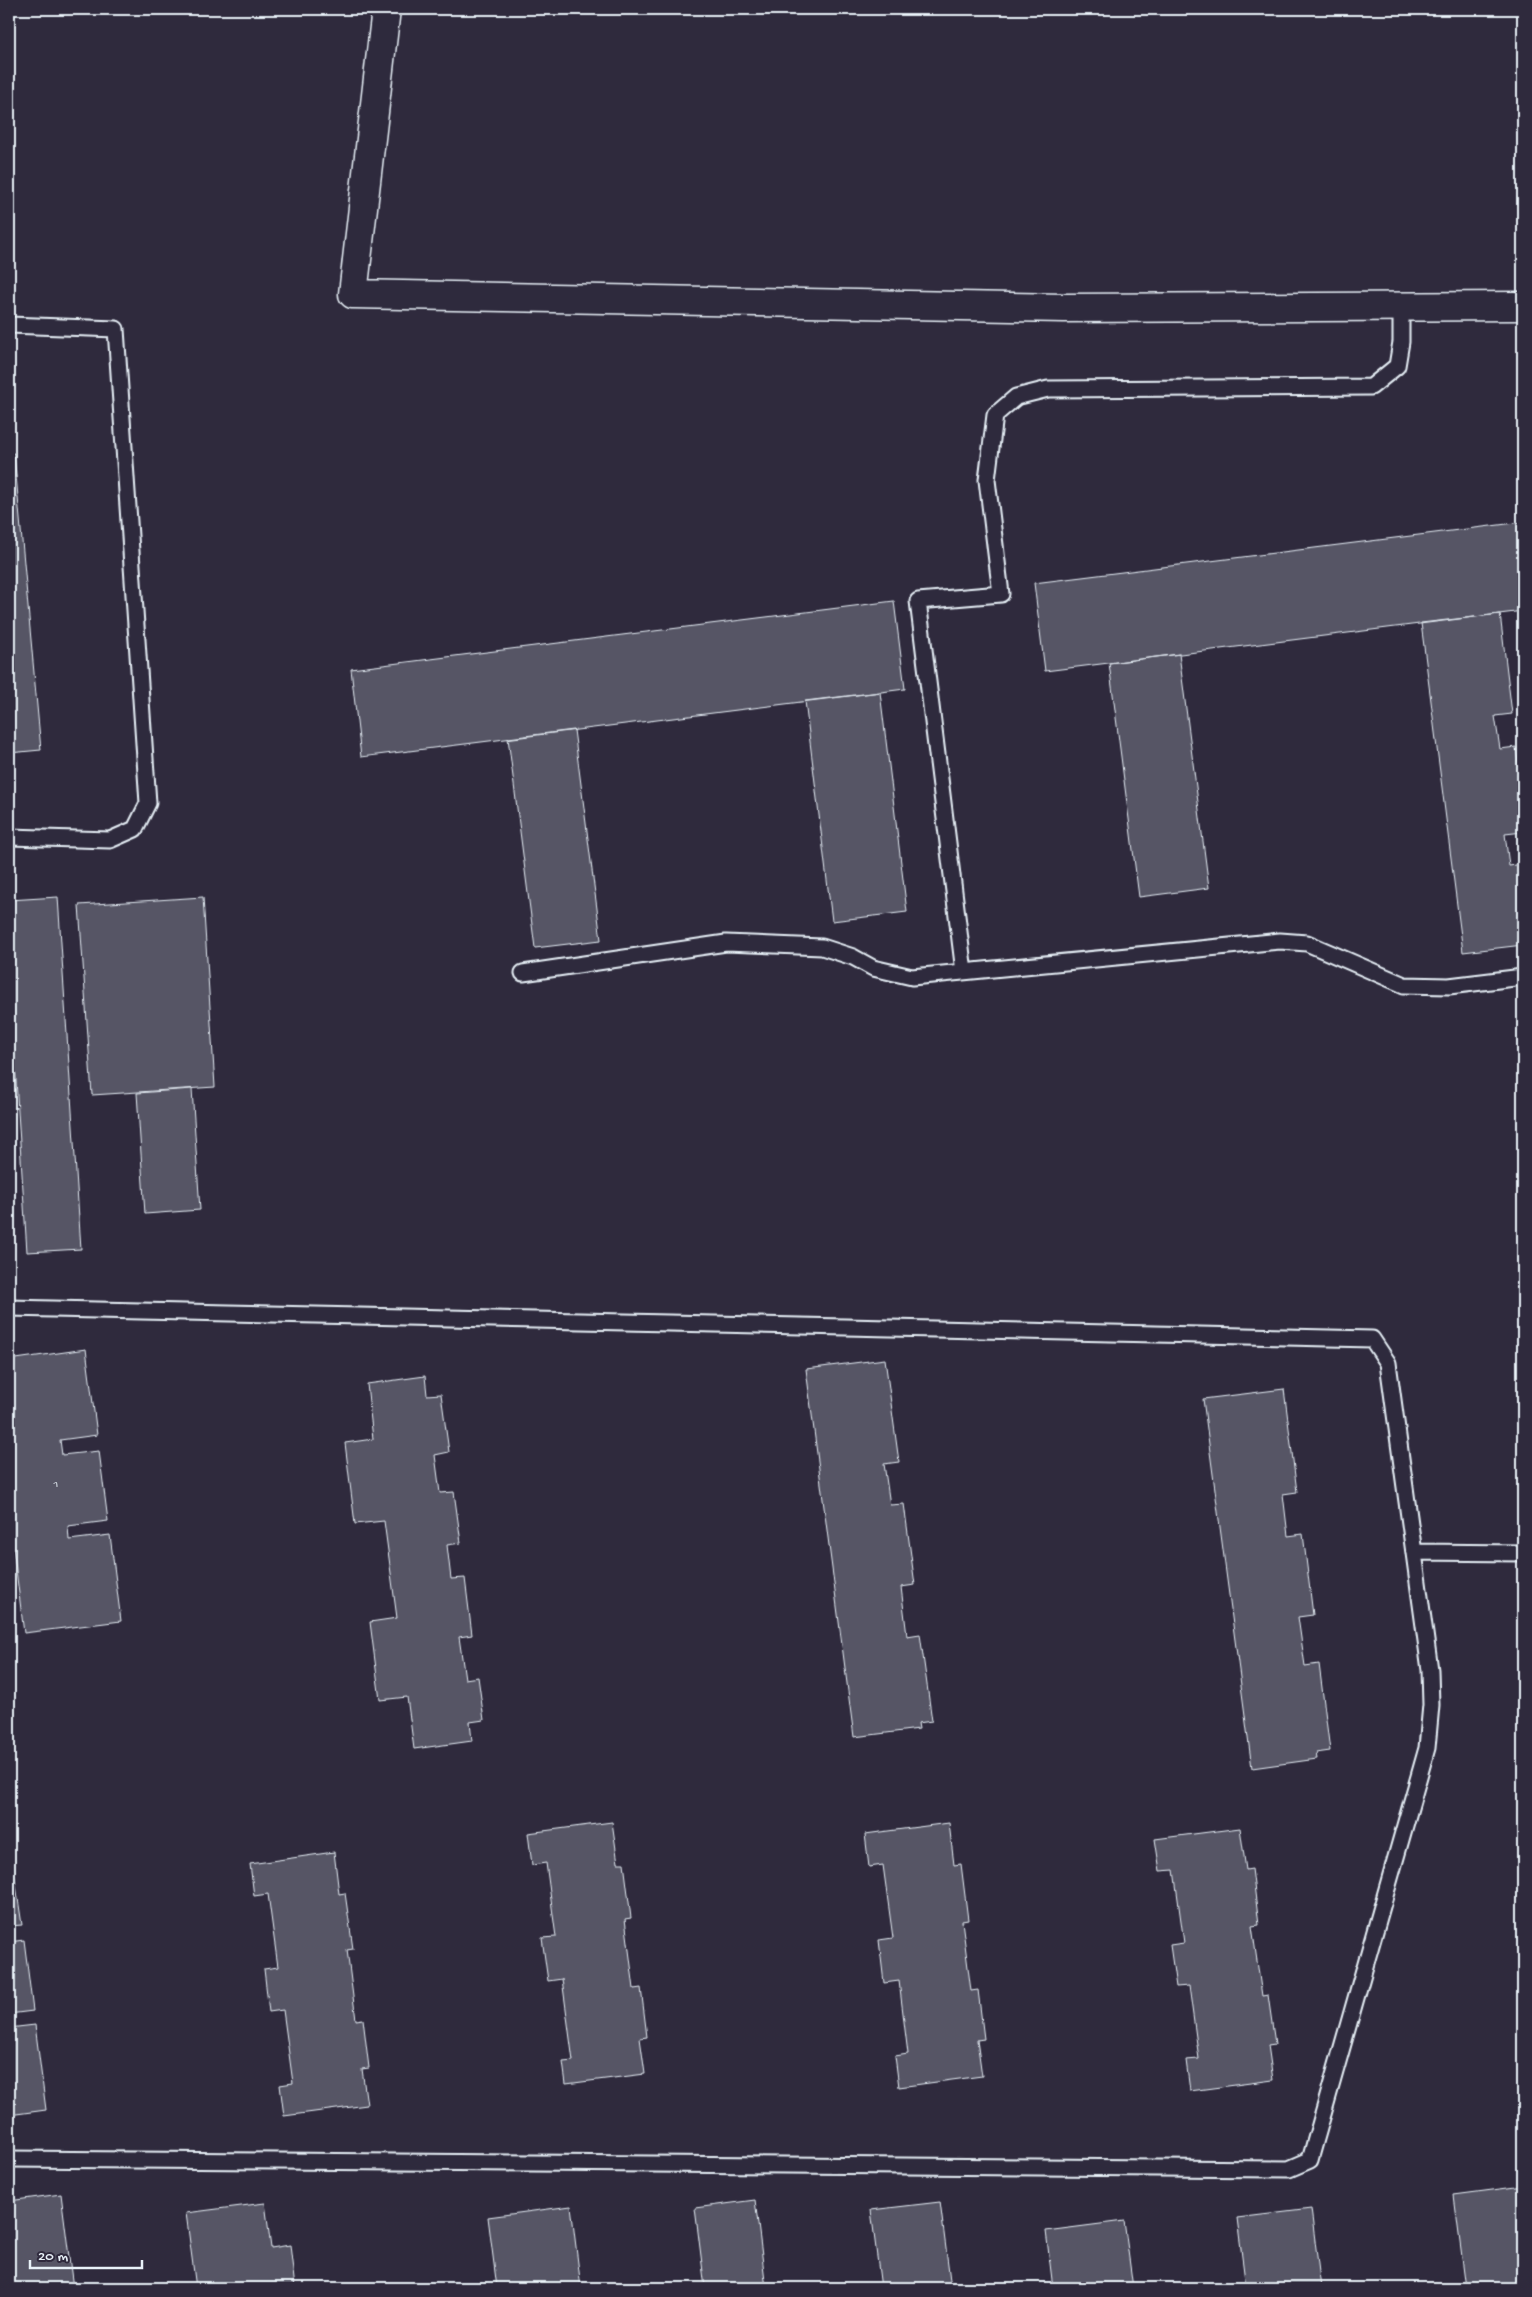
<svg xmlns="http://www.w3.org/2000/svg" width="1532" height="2297" font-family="'Gochi Hand',sans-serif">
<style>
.building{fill:#575565;stroke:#e8f1f8}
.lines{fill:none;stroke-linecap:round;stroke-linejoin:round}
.service-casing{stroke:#e8f1f8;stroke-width:19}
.minor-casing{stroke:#e8f1f8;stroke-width:31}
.service{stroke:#2f2a3d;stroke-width:15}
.minor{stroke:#2f2a3d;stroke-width:28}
.labels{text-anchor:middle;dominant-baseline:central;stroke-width:5;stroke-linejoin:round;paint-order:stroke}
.number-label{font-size:12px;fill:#c4cad3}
</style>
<rect width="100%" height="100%" fill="#2f2a3d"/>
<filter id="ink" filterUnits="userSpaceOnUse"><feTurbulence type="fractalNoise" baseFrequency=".02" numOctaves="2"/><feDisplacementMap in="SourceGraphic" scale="10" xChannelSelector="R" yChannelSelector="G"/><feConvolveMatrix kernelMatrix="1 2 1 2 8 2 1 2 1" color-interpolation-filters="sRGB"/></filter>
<g filter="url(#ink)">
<path class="building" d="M14,453l27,297 -32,3v-299z
M1523,522v89l-478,60 -11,-88z
M894,601l11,88 -544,68 -10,-88z
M1500,614l12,100 -17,2 5,33 16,-2 7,55v30l-18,2 4,32 14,-2v81l-60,7 -42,-329z
M1179,654l30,234 -70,9 -30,-234z
M880,692l27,220 -75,9 -27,-220z
M574,730l27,210 -66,8 -27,-210z
M58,897l23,352 -54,3 -18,-281v-71z
M203,897l12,190 -123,8 -13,-190z
M192,1089l8,121 -55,4 -8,-121z
M86,1349l11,86 -37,5 2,15 37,-4 9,70 -40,5 1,14 41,-5 11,86 -97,12 -15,-118v-155z
M885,1359l14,103 -15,2 6,41 14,-1 11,81 -14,2 6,49 13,-2 12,87 -14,2 1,6 -65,8 -48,-368z
M425,1376l2,19 14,-1 8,58 -14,3 5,38 14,-1 7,51 -14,2 4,34 14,-1 7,57 -13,2 6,42 13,-2 6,43 -14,2 2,19 -58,8 -7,-52 -27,3 -10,-78 27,-4 -13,-97 -29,3 -10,-81 28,-4 -6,-55z
M1284,1389l13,103 -14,2 5,42 15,-2 10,81 -15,2 7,49 14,-2 11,87 -14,2 1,6 -65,9 -49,-369z
M612,1822l6,41h6l7,55 -6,1 9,70 7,-1 6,49 -7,1 5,36 -79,10 -3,-22 10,-1 -11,-82 -14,2 -6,-43 14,-1 -10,-74 -14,2 -4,-32z
M949,1823l5,42 7,-1 7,56 -6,1 9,70 7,-1 6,49 -7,1 5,36 -83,11 -4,-31 13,-2 -9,-73 -15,2 -5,-43 14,-2 -10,-73 -14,2 -4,-33z
M1240,1828l6,42 6,-1 7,56 -7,1 10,70 6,-1 7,49 -7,1 5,35 -83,11 -4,-31 13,-1 -10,-73 -13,1 -6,-42 14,-2 -10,-73 -14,1 -5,-32z
M9,1839l13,86 -13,1z
M334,1852l5,42 6,-1 8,56 -6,1 9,70 7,-1 6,49 -7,1 5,36 -83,11 -4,-31 13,-2 -10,-73 -14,2 -5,-43 14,-2 -10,-73 -14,2 -4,-32z
M24,1940l9,71 -24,3v-72z
M35,2025l11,85 -37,5v-87z
M1523,2186v102h-57l-12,-93z
M61,2194l12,94h-61l-3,-28v-59z
M755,2200l11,88h-61l-10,-80z
M940,2202l11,86h-70l-10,-78z
M265,2203l6,45 19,-3 5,43h-99l-10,-75z
M571,2206l10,82h-84l-9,-71z
M1311,2209l10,79h-75l-9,-70z
M1124,2221l9,67h-80l-7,-57z"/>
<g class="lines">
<g class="service-casing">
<path id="service" d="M9,325l107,4 32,474 -13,26 -25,11 -101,-3
M964,972l-46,-371 83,-7 -14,-114 8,-65 21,-18 32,-8 323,-2 26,-21 4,-24v-35
M523,973l203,-30 96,4 31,10 20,11 39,9 368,-36 27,2 97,42 45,1 74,-9
M9,1308l1363,31 16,24 42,307 1,35 -4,43 -117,412 -21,9 -1280,-10
M1414,1552l109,1"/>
</g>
<g class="minor-casing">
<path id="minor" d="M386,9l-33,285 711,14 459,-2"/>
</g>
<use href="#service" class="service"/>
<use href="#minor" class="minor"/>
</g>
</g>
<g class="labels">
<g class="number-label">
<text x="56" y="1485">1</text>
</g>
</g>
<rect width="1532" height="2297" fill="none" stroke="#2f2a3d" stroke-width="30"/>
<rect x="15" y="15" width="1502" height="2267" fill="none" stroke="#e8f1f8" stroke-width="2" filter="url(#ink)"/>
<path d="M30 2260v8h112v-8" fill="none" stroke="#e8f1f8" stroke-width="2.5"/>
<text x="38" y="2260" font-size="15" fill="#e8f1f8" stroke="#2f2a3d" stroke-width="4" paint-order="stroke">20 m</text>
</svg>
